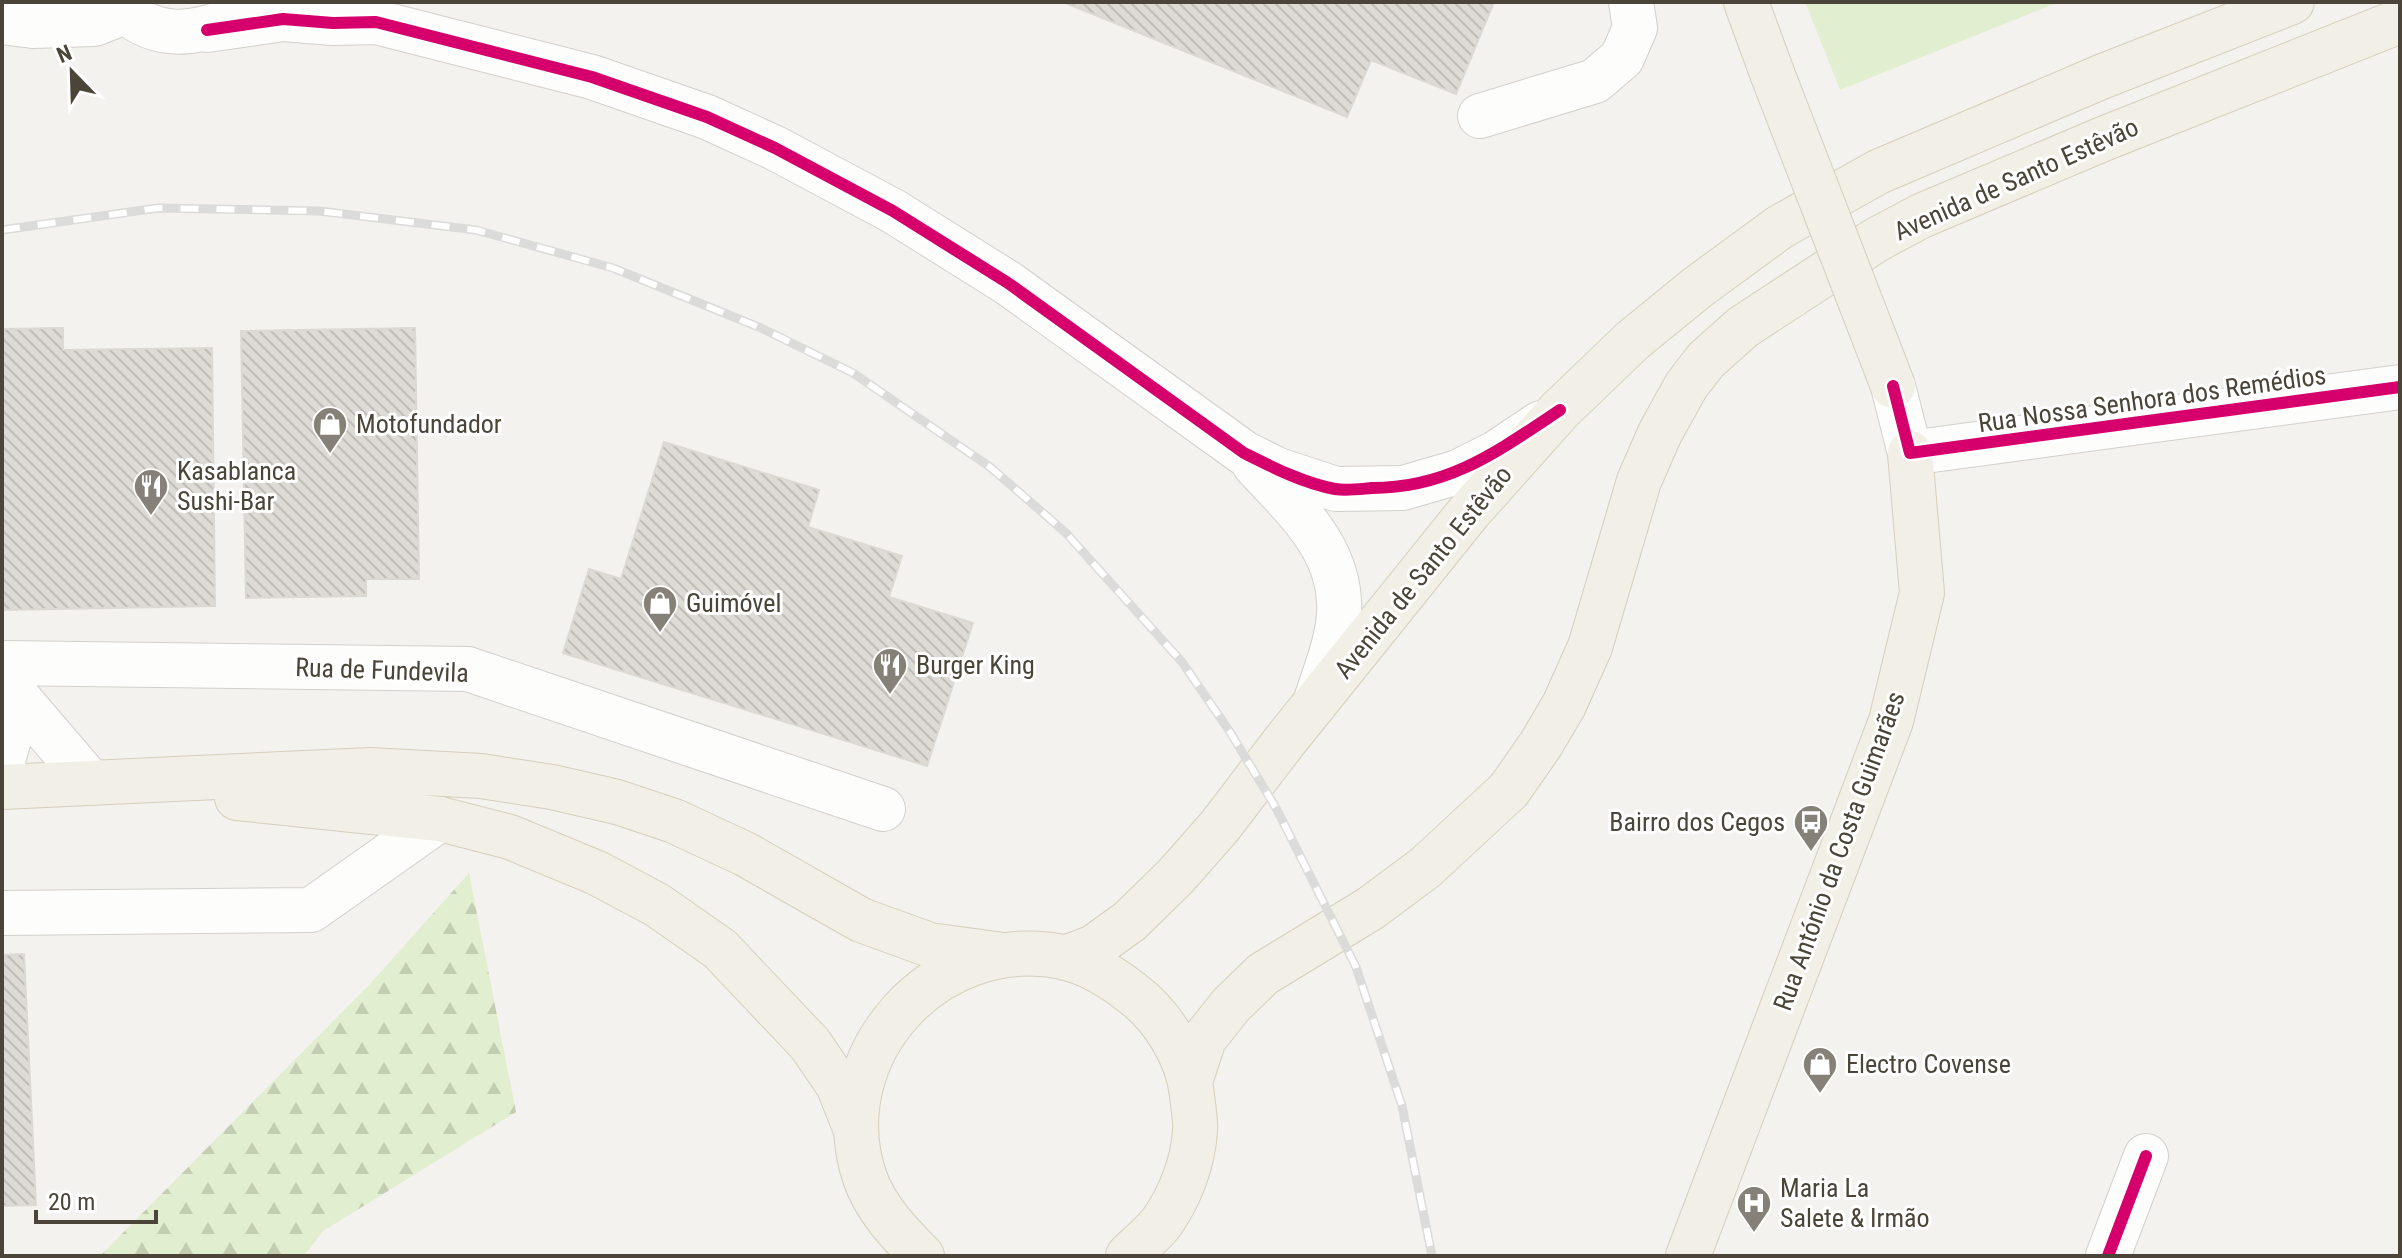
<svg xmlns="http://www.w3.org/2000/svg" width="2402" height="1258" font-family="'Roboto Condensed',sans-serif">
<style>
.grass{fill:#e1eecf}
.forest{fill:url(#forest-firs)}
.building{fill:url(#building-back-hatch);stroke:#dcd9d4;stroke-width:2}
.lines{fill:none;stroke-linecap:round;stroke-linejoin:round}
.minor-casing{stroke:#d2d0cb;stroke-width:46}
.major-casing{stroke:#d6cebb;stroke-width:46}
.minor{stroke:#fdfdfc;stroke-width:44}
.major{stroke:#f2efe6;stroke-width:44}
.rail-casing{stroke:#dbdbda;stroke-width:9}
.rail{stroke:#fff;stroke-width:6;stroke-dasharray:18;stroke-linecap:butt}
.major-bridge-casing{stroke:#d6cebb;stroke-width:46;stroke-linecap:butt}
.major-bridge{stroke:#f2efe6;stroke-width:44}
.cycleway-casing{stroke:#fff;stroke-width:17}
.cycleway{stroke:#d6006c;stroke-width:12}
.labels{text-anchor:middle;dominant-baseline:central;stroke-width:6;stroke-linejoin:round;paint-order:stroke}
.street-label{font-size:26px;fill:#4b4439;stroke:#fff}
.poi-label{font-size:26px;fill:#4b4439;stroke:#fff;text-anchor:start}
</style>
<defs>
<pattern id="forest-firs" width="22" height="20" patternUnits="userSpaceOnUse" patternTransform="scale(2)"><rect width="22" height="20" fill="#e1eecf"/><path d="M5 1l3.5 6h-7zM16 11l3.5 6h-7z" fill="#c3cdb2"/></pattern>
<pattern id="building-back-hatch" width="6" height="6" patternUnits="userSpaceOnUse" patternTransform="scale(2)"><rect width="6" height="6" fill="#dedbd6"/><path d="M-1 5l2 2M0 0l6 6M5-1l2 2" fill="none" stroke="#c0bdb8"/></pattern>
</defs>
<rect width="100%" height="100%" fill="#f4f2ee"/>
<path class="grass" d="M1805,2h254l-219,88z"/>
<path class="forest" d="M469,873l47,239 -193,119 -19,25h-204l270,-272z"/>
<path class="building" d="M1063,2h431l-38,92 -85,-34 -24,57z
M63,328v22l149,-2 3,258 -213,4v-281z
M415,328l4,251h-53v17l-120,2 -5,-267z
M664,442l155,48 -11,37 94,29 -13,41 84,26 -46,143 -364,-113 26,-84 32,10z
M24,954l12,251 -34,1v-251z"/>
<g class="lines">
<g class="minor-casing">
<path id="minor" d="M116,2c34,38 76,35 118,16
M2,22l31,4 61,-2 31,-12
M207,30l76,-11 50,4 43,-1 216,55 115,40 68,31 118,63 115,72 236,170 34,17 58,19 67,-1 55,-16 38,-19 45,-30
M1480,116l115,-35 27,-23 13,-30 -4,-26
M1893,386l17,67 490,-66
M1254,464c39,43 89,85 85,150 -2,30 -15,61 -24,89
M2,663l466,6 415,140
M2,684l18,16 71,83
M2,764l18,-64
M2,913l309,-3 129,-91
M2108,1256l38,-100"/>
</g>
<g class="major-casing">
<path id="major" d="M1746,2l26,71
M2,787l368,-17 111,6 71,11 65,15 57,19 71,33 116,66 69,25 73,10
M237,798l203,21 70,18 87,36 60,32 63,44 90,95 28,41 18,45
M1065,958l29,-11 36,-26 46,-45 44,-50 64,-84 185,-230 91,-102 73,-70 65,-53 82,-60 98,-55 223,-95 191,-75
M1190,1082l14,-43 27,-34 32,-31 108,-66 55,-41 83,-77 32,-46 23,-39 26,-58 49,-166 21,-48 26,-47 20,-26 37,-33 133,-87 45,-24 182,-77 297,-118
M922,1256c-23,-23 -46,-47 -57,-78 -42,-123 72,-247 198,-221 26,6 49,20 69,36 31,23 56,64 60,102 1,12 4,25 3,36 -2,32 -15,65 -33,91 -9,12 -23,23 -34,34
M1688,1256l203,-535 31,-128 -12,-140"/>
</g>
<use href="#minor" class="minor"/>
<use href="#major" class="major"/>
<g class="rail-casing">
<path id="rail" d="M2,230l156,-22 161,3 157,19 137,38 148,60 92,45 137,94 75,65 117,130 48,70 46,76 80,159 46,139 30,150"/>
</g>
<use href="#rail" class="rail"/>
<g class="major-bridge-casing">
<path id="major-bridge" d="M1772,73l121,313"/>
</g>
<use href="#major-bridge" class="major-bridge"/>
<g class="cycleway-casing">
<path id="cycleway" d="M207,30l76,-11 50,4 43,-1 216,55 115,40 68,31 118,63 115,72 236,170c28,14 59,30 91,36 11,2 25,0 37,-1 77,0 126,-37 188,-78
M1893,386l17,67 490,-66
M2108,1256l38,-100"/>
</g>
<use href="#cycleway" class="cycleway"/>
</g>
<defs>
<g id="shop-pin" transform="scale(1.8)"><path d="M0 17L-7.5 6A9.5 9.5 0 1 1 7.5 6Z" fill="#868178" stroke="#fff"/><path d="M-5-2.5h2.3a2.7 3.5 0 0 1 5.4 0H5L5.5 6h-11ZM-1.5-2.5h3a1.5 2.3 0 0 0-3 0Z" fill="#fff"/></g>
<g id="restaurant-pin" transform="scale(1.8)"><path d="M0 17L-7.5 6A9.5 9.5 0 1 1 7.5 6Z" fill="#868178" stroke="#fff"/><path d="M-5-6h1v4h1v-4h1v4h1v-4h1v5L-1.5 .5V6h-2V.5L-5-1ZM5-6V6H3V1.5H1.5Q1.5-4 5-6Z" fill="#fff"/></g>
<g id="bus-pin" transform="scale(1.8)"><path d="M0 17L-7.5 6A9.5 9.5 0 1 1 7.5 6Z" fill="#868178" stroke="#fff"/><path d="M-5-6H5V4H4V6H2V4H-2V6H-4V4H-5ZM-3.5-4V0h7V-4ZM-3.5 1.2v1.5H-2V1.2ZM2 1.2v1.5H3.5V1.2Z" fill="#fff"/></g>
<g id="hospital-pin" transform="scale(1.8)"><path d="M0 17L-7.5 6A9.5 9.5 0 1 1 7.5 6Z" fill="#868178" stroke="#fff"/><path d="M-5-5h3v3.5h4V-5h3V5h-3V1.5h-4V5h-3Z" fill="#fff"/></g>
</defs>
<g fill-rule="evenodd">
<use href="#shop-pin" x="330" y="424"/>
<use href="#restaurant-pin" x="151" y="486"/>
<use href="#shop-pin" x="660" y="603"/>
<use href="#restaurant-pin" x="890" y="665"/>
<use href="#bus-pin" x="1811" y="822"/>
<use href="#shop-pin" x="1820" y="1064"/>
<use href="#hospital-pin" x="1754" y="1203"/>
</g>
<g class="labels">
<g class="street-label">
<text transform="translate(2016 179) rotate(-24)">Avenida de Santo Estêvão</text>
<text transform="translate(2152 399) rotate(-8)">Rua Nossa Senhora dos Remédios</text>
<text transform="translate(1423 572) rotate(-51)">Avenida de Santo Estêvão</text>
<text transform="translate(382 670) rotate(2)">Rua de Fundevila</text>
<text transform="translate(1839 851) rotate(-70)">Rua António da Costa Guimarães</text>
</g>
<g class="poi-label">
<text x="356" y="424">Motofundador</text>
<text x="177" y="471">Kasablanca<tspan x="177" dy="30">Sushi-Bar</tspan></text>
<text x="686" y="603">Guimóvel</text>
<text x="916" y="665">Burger King</text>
<text x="1785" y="822" text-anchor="end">Bairro dos Cegos</text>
<text x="1846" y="1064">Electro Covense</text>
<text x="1780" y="1188">Maria La<tspan x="1780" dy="30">Salete &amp; Irmão</tspan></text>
</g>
</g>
<rect width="2402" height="1258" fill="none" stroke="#4b4439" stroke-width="8"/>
<g transform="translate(72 72) rotate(337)" stroke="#ffffff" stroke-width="6" paint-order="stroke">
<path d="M0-6L14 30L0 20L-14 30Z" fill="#4b4439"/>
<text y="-12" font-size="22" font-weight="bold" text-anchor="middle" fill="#4b4439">N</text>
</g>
<path d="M36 1210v12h120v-12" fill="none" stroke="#4b4439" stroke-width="4"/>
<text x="48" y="1210" font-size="24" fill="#4b4439" stroke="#ffffff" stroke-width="6" paint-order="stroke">20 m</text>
</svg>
